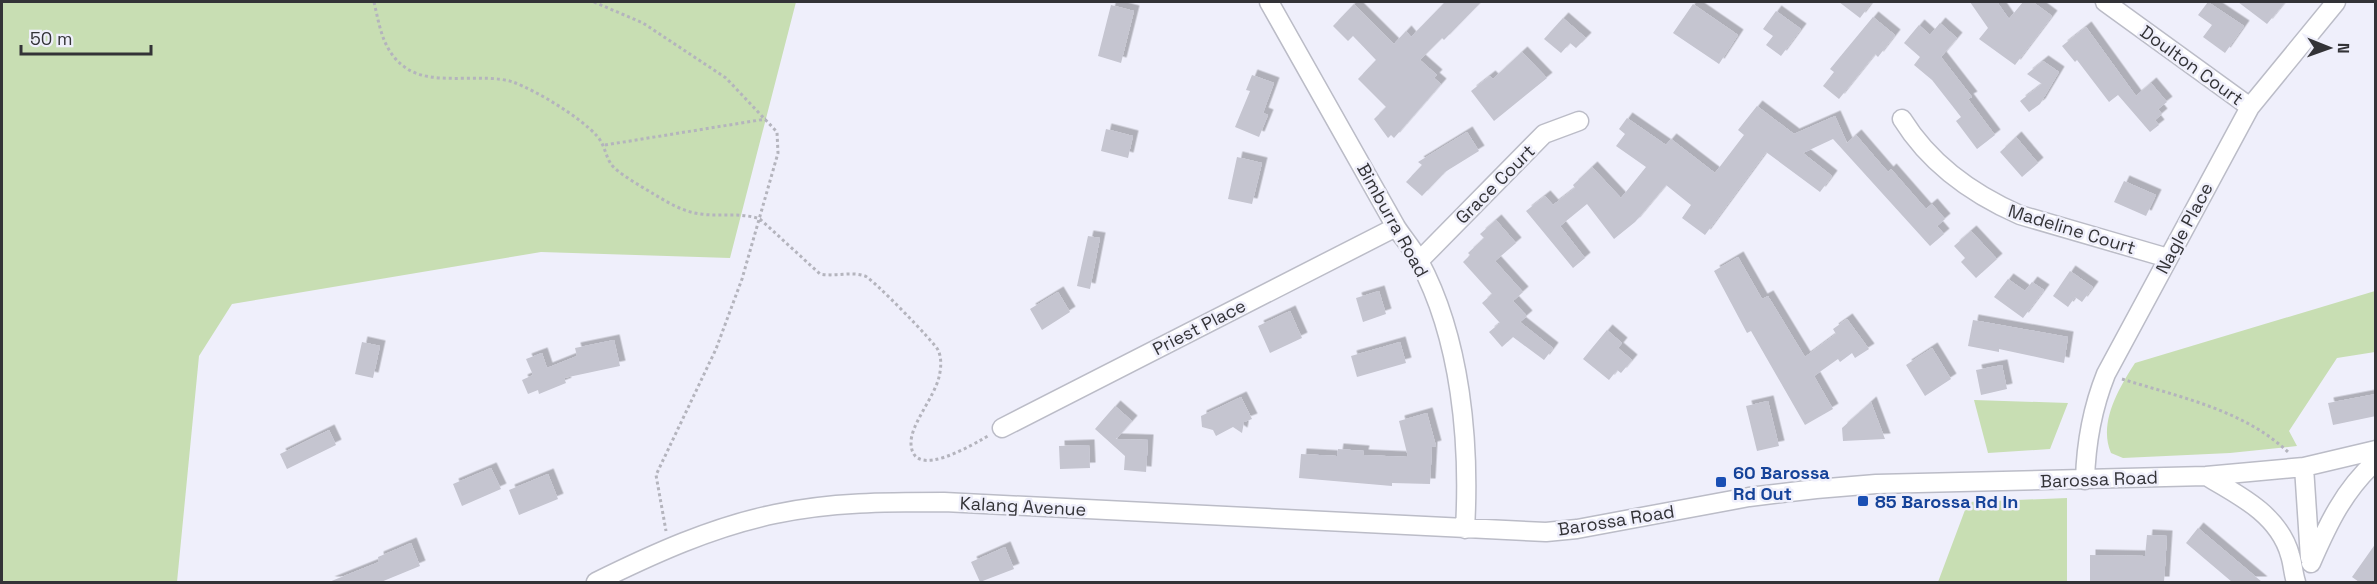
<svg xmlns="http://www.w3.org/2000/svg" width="2377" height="584" font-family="'Space Grotesk',sans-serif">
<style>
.green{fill:#c8deb3}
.building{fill:#c5c5d0;filter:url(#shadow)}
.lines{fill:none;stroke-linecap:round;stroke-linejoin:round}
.minor-casing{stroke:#bbbcc7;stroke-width:21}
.path{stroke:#b4b4bd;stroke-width:3;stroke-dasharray:3 3;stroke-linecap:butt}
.minor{stroke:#fff;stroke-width:18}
.transit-dot{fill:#1a4fb4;stroke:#efeffb;stroke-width:2}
.labels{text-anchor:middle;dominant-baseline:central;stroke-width:5;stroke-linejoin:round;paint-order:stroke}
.street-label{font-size:18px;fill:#333337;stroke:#efeffb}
.transit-label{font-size:18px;font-weight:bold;fill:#164399;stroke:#efeffb;text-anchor:start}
</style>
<defs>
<filter id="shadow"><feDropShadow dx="5.5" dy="-5.5" stdDeviation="0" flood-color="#0004"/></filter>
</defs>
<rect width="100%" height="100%" fill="#efeffb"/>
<path class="green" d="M2,2h794l-66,256 -189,-6 -309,52 -33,52 -22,226h-175z
M2375,291v61l-38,6 -48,73 8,15 -67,7 -107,5 -12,-5c-13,-30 8,-65 24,-90z
M1974,400l94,3 -18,46 -62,4z
M2067,498v84h-129l30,-80z"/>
<path class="building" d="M1445,2h36l-37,38 -2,-2 -22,22 17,15 -3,3 7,6 -47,54 -3,-3 -3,3 -14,-19 12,-12 -28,-28 18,-19 -23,-24 -5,5 -15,-15 21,-22 40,40 12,-13 5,6z
M1839,2h33l-12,16z
M1970,2h27l12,17 14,-17h10l19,14 -37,49 -36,-26 9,-11z
M2208,2l36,24 -19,27 -22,-16 9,-12 -14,-10z
M2238,2h47l-18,22z
M1693,4l45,31 -19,29 -46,-31z
M1111,5l23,6 -13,52 -23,-7z
M1776,11l25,18 -20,27 -15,-11 7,-9 -10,-7z
M1873,17l22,18 -17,22 -3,-3 -36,45 -16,-13 11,-14 -4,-3z
M1563,18l23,20 -10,10 -6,-5 -9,10 -17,-14z
M1940,23l17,15 -16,19 31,40 -4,2 27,36 -18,14 -21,-28 5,-4 -29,-37 -18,-15 6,-8 -16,-14 15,-18 11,10z
M2086,27l50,69 15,-13 16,19 -9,7 4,5 -7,6 4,5 -9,7 -32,-37 -9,7 -32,-42 -2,2 -13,-16z
M1522,52l25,26 -53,43 -23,-30 19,-15 3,3z
M2043,61l16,11 -19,32 -11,8 -9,-11 22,-17 -15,-10z
M1252,75l22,8 -11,30 5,2 -9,22 -24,-10 15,-36 -4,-1z
M1757,106l37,28 41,-18 12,27 9,-8 32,37 3,-3 35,40 6,-5 13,15 -8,7 7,8 -14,12 -97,-107 -30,14 29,23 -12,16 -54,-40 -61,83 -23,-17 9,-13 -25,-20 -31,37 -21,17 -27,-35 -27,22 25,32 -12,10 -47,-57 19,-15 8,9 22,-17 -2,-3 19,-18 29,31 25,-31 -30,-21 9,-12 -6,-5 8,-11 39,27 5,-6 44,34 29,-38 -6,-5z
M1106,129l27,7 -5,22 -27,-7z
M1467,132l12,19 -34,21 -23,24 -16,-14 16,-17 -4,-3z
M2016,137l22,26 -16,14 -22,-25z
M1237,157l25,6 -10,41 -24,-5z
M2124,181l32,14 -10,21 -32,-14z
M1496,220l20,23 -21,18 28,31 -10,9 14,15 -7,6 33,26 -9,12 -31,-23 -11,10 -13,-15 11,-9 -18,-20 10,-9 -29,-32 7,-7 -2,-2 16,-15 -4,-4z
M1971,231l26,28 -21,19 -15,-16 4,-4 -11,-12z
M1088,236l12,2 -10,51 -13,-3z
M1738,257l24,42 6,-3 37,61 31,-23 -3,-5 14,-10 22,30 -14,9 -3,-5 -12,9 -2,-3 -24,17 19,33 -28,16 -54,-94 -4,2 -33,-62z
M2070,271l23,16 -11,15 -7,-5 -7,10 -15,-11z
M2008,279l17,12 7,-9 12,8 -21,28 -29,-21z
M1379,291l7,23 -23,8 -7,-24z
M1058,292l12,20 -28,18 -12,-21z
M1290,311l12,27 -32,15 -12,-27z
M1973,320l95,17 -4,26 -65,-14v3l-31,-6z
M1607,330l15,13 -4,5 14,12 -11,13 -4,-3 -8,10 -26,-21z
M614,340l6,26 -56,12 2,5 -27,11 -1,-4 -10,4 -6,-14 11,-5 -7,-16 16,-6 5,15 30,-12 -2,-8z
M362,342l18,4 -7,32 -18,-4z
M1400,342l6,21 -49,14 -6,-21z
M1932,348l19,31 -26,17 -19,-31z
M2002,365l5,24 -26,6 -5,-25z
M2376,394v22l-43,9 -5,-22z
M1241,397l11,22 -8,3 -2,11 -9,-6 -17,9 -3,-6 -11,-3 -1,-11z
M1768,401l11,45 -22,5 -11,-45z
M1871,402l14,37 -42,2 -1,-13z
M1115,406l17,15 -16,18 32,1 -2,32 -22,-2 1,-14 -30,-27z
M1427,413l9,33 -4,1 -2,37 -38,-1v3l-93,-8 2,-24 36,2 1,-7 26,2 -1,4 45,2 -9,-36z
M329,430l7,15 -49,24 -7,-15z
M1089,445l1,23 -30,1 -1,-23z
M491,468l10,21 -39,17 -9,-22z
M548,474l10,25 -39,16 -10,-25z
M2198,528l64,54h-30l-46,-39z
M2147,535l20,1 -3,46h-74v-27l55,1z
M411,543l9,23 -39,16h-52l50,-20 -1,-5z
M2376,543v39h-17l-7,-5z
M1005,547l9,22 -34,13 -9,-20z"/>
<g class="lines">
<g class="minor-casing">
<path id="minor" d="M1269,2l127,225c7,11 17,22 23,34 42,78 51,181 46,268
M2105,2l145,105
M1902,119c28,45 70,75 118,96l148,43
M1419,261l125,-127 35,-13
M1002,428l394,-201
M2304,467l6,91
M2206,476c33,19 73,39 84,79 3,9 3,18 6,27
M2085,480c1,-38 7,-71 21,-106l144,-267 86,-105
M2311,563c17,-39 33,-73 65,-102
M596,582c57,-28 116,-55 179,-68 56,-12 112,-12 169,-12l602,30 31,-3 172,-32 67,-8 60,-5 330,-8 98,-9 72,-17"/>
</g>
<path class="path" d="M374,2c6,26 9,50 32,66 27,19 76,4 107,14 24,9 67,35 84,54 8,9 8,19 14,28 5,8 31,23 41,29 15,9 31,19 49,21 20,3 39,-2 59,5l60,55c15,3 31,-3 45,2 7,2 70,67 73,74 4,8 3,19 1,27 -5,21 -29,48 -28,67 2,38 64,-1 77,-8
M594,2l49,21 83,55 51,54 1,21 -36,126 -26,70 -60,126 10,56
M605,145l161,-26
M2122,379c57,18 122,31 166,73"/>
<use href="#minor" class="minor"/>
</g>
<g class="transit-dot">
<rect x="1715" y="476" width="12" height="12" rx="3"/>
<rect x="1857" y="495" width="12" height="12" rx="3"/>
</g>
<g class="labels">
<g class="street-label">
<text transform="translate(2192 65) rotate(36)">Doulton Court</text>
<text transform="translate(1495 184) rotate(-45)">Grace Court</text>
<text transform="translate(1393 220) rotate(61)">Bimburra Road</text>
<text transform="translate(2184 228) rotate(-62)">Nagle Place</text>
<text transform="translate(2072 229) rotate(17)">Madeline Court</text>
<text transform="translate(1199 327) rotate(-27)">Priest Place</text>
<text transform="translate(2099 479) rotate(-2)">Barossa Road</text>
<text transform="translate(1023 506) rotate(3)">Kalang Avenue</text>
<text transform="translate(1616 520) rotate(-9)">Barossa Road</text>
</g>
<g class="transit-label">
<text x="1733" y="472">60 Barossa<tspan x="1733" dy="21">Rd Out</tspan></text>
<text x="1875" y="501">85 Barossa Rd In</text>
</g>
</g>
<rect width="2377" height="584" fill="none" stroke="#333337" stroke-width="6"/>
<g transform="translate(2329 48) rotate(91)" stroke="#efeffb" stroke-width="4.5" paint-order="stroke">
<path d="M0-4.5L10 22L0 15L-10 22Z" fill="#333337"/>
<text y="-9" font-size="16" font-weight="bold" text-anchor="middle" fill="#333337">N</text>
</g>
<path d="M21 45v9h130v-9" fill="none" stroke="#333337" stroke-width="3"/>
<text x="30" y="45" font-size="18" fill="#333337" stroke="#efeffb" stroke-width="4.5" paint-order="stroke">50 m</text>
</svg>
